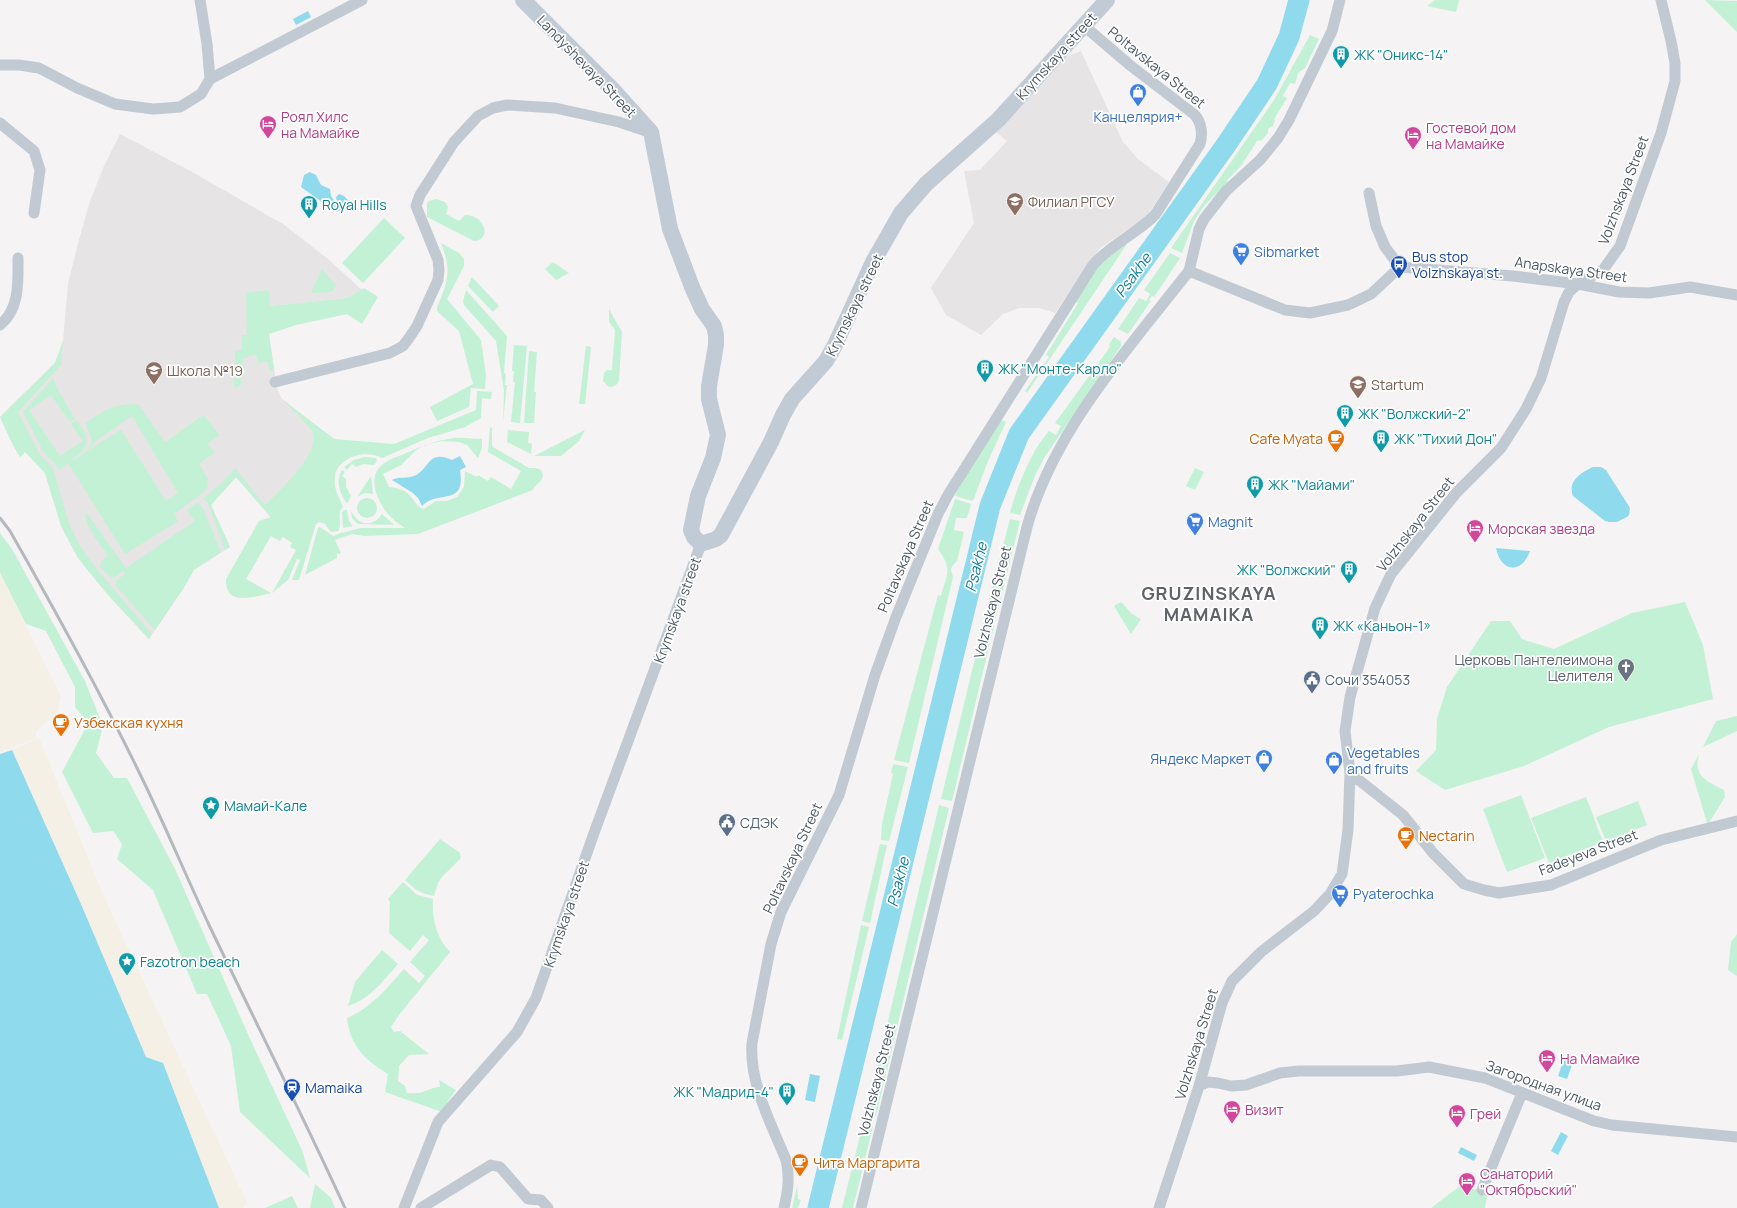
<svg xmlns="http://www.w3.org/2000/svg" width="1737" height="1208" font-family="Manrope,sans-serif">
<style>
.education{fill:#e6e4e5}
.green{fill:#c3f1d5;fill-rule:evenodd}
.sand{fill:#f5f0e5}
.water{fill:#90daee}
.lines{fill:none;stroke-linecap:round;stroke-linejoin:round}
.river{stroke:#90daee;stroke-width:21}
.street{stroke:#c1cad2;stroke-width:11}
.secondary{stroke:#c1cbd6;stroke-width:16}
.rail{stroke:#b5b8bd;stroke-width:3}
.labels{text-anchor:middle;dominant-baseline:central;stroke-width:3.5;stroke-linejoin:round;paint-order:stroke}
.culture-label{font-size:14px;fill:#0d838f;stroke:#fff;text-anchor:start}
.street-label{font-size:14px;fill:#4a5661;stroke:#fff}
.hotel-label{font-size:14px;fill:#b23c85;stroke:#fff;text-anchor:start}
.shop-label{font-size:14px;fill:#366cbe;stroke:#fff;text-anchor:start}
.education-label{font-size:14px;fill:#785e54;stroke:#fff;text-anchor:start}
.transit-label{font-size:14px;fill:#164399;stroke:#fff;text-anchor:start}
.food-label{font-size:14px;fill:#c56008;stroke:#fff;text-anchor:start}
.worship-label{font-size:14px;fill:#5b616d;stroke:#fff;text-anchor:end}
.service-label{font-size:14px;fill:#4e5e75;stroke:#fff;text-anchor:start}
.water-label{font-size:15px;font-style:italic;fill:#0c7c9b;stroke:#fff}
.district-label{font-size:18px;font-weight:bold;letter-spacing:1px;fill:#5f6368;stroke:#fff}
</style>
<rect width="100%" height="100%" fill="#f5f3f3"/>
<path class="education" d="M1081,51l42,91 15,17 31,23 -22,34 -47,32 -45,65 -16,-5h-20l-16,6 -22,21 -35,-20 -15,-27 43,-65 -10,-52 16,-1 27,-29 -11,-9 60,-71z
M120,134l74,39 89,51 45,35 34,31 -15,8 -77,8 -1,28 8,54 5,11 52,40 -63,79 -35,-41 -25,28 19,42 -36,23 -11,19 -34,50 -41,-44 -30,-37 -17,-32 -16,-53 -20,-21 -5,5 -7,-12 -13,-28 55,-54 8,-22 5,-57 9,-37 13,-46 14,-35z"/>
<path class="green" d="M1435,0h24l-3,12 -29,-6z
M1705,0l32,1v31z
M1310,35l9,4 -14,29 -7,5 -3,11 -5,-1 -7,13 4,2 -13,21 1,1 -2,6 -5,3v4l-6,7 -5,1 -16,25 -15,15 2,1 -24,24 -10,15 -12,32 -11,-5 103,-148z
M436,199l9,3 3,5 -2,7 13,7 6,-6c19,-1 28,24 9,26l-47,-24v-14l2,-2z
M384,218l21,20 -42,45 -21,-20z
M1133,235l-106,158 -2,-2 24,-34 -3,-2 32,-52 -4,-2 29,-42z
M441,243l18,10 5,6v7l-17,33 34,41 5,35 -1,14 -14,-1 -2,19 -32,14 -7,-14 43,-23 -14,-53 -22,-20v-4c11,-25 15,-37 4,-64z
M1170,253l10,5 -26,39 -2,-1 -3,4 2,1 -23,33 -10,-5 21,-31 7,3 4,-7 -6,-4z
M553,262l16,11 -13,7 -11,-11z
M322,269l14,16 -2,5 -4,2 -19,1z
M472,277l27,29 -6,6 -25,-26z
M364,288l14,9 -16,27 -15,-10 -51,11 -27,9 5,36 -4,1 -3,-10 -9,2 -2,-9 -14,5 3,10 -7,3 4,11 -2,3 -5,2 -3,-17 3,-1v-19l7,-1v-15h5l-1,-42 23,-3 1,16 77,-8z
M466,290l41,46 -3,37 2,1 -1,11h2l-4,36 1,-30 -8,-50 -32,-36 -1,-4z
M609,309l13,23 -3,48c-2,5 -4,7 -10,7l-6,-6 1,-8 3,-3h5l3,-40 -6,-8z
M1114,337l7,5v4l-77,112 -10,20 -14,37 -10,-2c7,-26 21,-62 39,-82l7,4 5,-9 -6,-3 55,-76 -1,-3z
M63,341l-2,24 -43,47 22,43 12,11 2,5 15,53 10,20 15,22 58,68 -3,5 -41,-44 -30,-37 -17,-32 -16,-53 -20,-21 -5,5 -7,-12 -13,-28 55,-54z
M514,345l13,1 -7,77 -9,-1 4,-40h-2l1,-11h-2z
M586,346l5,1 -6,57h-6z
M529,351l8,1 -3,40h2l-2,31h-10z
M53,378l4,10 18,31 -5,3 -19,-27 -22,15 31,46 23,-15 -12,-17 5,-4 9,13 2,9 -4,9 -15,12c9,-5 25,-12 23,-25 0,-6 -5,-9 -5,-15 15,-13 32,-20 52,-19l27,38 39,-27 15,20 -12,9 8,8 -16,12 9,15 -1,9 -3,4 -30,22 4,7 -53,33 -57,-91 -9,7 -5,-8 -10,-9 -21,-41zM132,416l46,77 -12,8 -45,-71 -34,21 10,-11z
M477,391l15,1 -1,7 -9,-1 -1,20 -16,9 -37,11 -46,20c-16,-9 -44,-1 -47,18 -2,12 4,21 8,31 -7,7 0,15 -5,24l-7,1 -6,-8 -6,-2 -3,2 -17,56h-7l8,-20 -3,-1 -9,21 -16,13 24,-43 -6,-3 2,-4 -9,-6 -3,4 -9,-5 -25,43 25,14c-18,4 -46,14 -45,-14l33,-58 12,-4 -35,-40 -25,28 19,42 -5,3 -17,-47 -5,-4 19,-16 13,-15 30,37c14,-14 55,-51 48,-72 -2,-6 -25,-28 -31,-34l52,40 60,5 82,-34z
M999,419l7,3 -18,39 -15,40 -18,-5 14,-27z
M490,427l2,1v16l1,3 36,21h7l5,2c6,11 -5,12 -8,20l-115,44 -53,2 -13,-2 -17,6 6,13 -4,1v4l-32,17 13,-47 2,-1 13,9 8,-3 20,-5h44c-3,-3 -9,-5 -12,-9 -12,-10 -27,-38 -13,-52 6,-7 17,-10 24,-13 16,-7 33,-14 50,-16 9,-1 19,1 28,1v9l-4,10 -11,-13 -8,-3 -17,-1 -17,4 -10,6 -14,14 -18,9 6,13c10,1 17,3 23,11 5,6 5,9 12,11l12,-8h11l10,-4 7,-10 1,-16 12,6 1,-2 10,6 3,-4 20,12 10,-18 -33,-19z
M508,430l21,2 -1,11 4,1 -1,10 -24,-12z
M585,430l-6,11 -18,15h-27z
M364,457l12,1 1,3 -3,4 -11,-1 -7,3 -4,-3 -5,6 -3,-3 10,-7z
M1195,468l9,4 -9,18 -9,-4z
M342,470l3,2 -3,4 4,3v8l5,9 -4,8c-7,-11 -12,-22 -5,-34z
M371,476l2,18 -8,-1 -8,4z
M357 508a10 10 0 1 1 20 0a10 10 0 1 1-20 0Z
M955,499l16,5 -4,14h-11l-2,12 10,2 -7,29 -5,5 -1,4 2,7 -44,186 -15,-3 44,-165 3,1c6,-23 12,-26 -3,-47z
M198,502l5,6 18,44 -27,18 -11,19 -28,41 -39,-44v-5l9,-7 -2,-3 -8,6h-5l-10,-10 1,-5 7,-7c-7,-10 -25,-31 -22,-43l40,56 69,-47 -8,-11z
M344,510h3l2,11 4,5 -10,2 -1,-16z
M351,512c2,1 3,4 6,7 8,8 20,4 25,-5l12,11 -36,-1 -6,-6z
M1010,519l10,2 -25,100 -8,-14z
M0,533l12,16 73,132 18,45 -7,27 18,25h13l48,91 76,172 51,109 8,28 -70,-66 -9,-66 -24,-52h-10l-44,-104 -36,-31 5,-15 -9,-13 -20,2 -31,-61 22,-41v-13l-9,-11v-20l-29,-56 -20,-7 -26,-51z
M1121,602l11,12 9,5 -10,15 -17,-28z
M1685,602l18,43 10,54 -104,28 -85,39 -79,24 -29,-19 20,-21 1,-31 10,-32 44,-66h19l12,18 32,10 78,-36z
M986,613l8,13 -42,175 -11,-2z
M1737,716v15l-34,16 13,-26z
M1699,754c-6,23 8,27 25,36l1,7 -16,26h-2l-16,-54z
M893,764l15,3 -19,74 -8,-1 1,-16 11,-50 -2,-1z
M1521,795l24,63 -38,14 -24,-63z
M1586,797l17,45 -54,21 -18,-45z
M1638,801l9,24 -41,16 -10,-24z
M939,805l10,3 -73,308 -10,-2z
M440,839l20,14 1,5 -19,19 -4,6 -4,13c-15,-3 -18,-6 -29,-16z
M880,844l7,1 -17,78 -8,-2z
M403,882l14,13 16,4c-1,20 3,38 17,53l-51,63 -8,12 3,5 6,-1 29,23 -20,1 -10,11 -1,15 7,5 2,7c18,2 19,-5 33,-6l-1,-7 17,10 -8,11 -6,11 -57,-20 3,-18c-23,-14 -38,-28 -41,-56 24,-10 40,-30 57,-49l15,14 6,-7 -15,-14 19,-22 -6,-5 -13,16 -21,-18 1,-31 -2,-3z
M861,925l8,2 -27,113 -5,-1z
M1737,934v42l-9,-6 3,-28z
M382,950l16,14c-15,17 -28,35 -50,42l7,-24z
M863,1124l10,2 -20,82h-11z
M315,1184l16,14 4,10h-25z
M797,1186l1,13 3,1 -3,8h-6z
M1460,1186l28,6 -3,16h-54z
M292,1196l6,12h-33z"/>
<path class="sand" d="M0,573l61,123 -4,17 -21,18v7l-36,14z
M39,738l65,159 143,306 -4,5h-24l-56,-144 -17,-6 -65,-154 -69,-154z"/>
<path class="water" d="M308,11l3,6 -15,8 -3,-6z
M310,172l6,3 5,10 9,4 1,7 10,14 -5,2 -35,-25 3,-12z
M339,194l5,2 5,5 -1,6h-5l-6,-5 -1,-5z
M460,456l6,11 -6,3c6,38 -22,19 -38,36l-4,-8 -5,-5 -21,-13c8,-4 15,-1 22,-4 16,-6 13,-27 38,-16z
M1593,467h8l5,3 24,38 -1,7 -2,2 -10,5h-8l-4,-1 -32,-25c-6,-15 9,-24 20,-29z
M1496,548l34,3c-8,23 -29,22 -34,-3z
M12,750l69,154 65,153 17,6 56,145h-219v-454z
M1564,1059l9,3 -6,17 -9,-3z
M810,1074l10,2 -5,26 -10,-2z
M1561,1132l7,4 -10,19 -7,-4z
M1461,1147l16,8 -3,6 -16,-8z"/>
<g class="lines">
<path class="river" d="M818,1208l172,-702 29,-72 207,-289 41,-61 22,-47 10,-37"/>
<path class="street" d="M200,0l7,44 3,35
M0,65h19l20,3 38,20 38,16 38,5 27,-2 21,-13 9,-15
M210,79l152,-79
M0,123l34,28 6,19 -6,43
M1369,193l7,33 9,21 15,20
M1400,267l113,9 65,8 41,8 30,1 41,-6 47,8
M1189,271l10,-42 5,-10 22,-28 34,-31 18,-22 11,-18 43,-89 8,-31
M0,325c20,-16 18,-44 18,-67
M275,382l115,-29 13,-7 6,-8 8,-12 21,-46 1,-10 -1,-10 -22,-54 4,-11 34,-53 24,-26 15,-8 14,-3 48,3 64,14 30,10
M1350,773l53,42 30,38 31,31 20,6 15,3 52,-8 110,-45 76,-19
M1199,1086l9,-4 10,1 13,3 15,-1 34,-12 19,-2h98l32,-4 56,11 109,43 18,4 125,12
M1482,1190l40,-97
M404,1208l34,-86 79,-90 19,-34 58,-165 107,-289
M421,1208l70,-43 9,2 28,32 13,1 7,8
M784,1208c4,-17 6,-31 2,-48 -15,-37 -37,-77 -34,-117l19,-99 10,-32 58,-117 36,-120 21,-58 42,-103 10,-19 145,-230c18,-21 43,-31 62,-50l45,-71c3,-11 2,-20 -5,-29l-64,-49 -48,-41
M861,1208l166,-681c27,-97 101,-178 162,-256l96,39 25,3 38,-8 23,-11 29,-27
M1159,1208l40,-122 23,-83 10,-22 29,-29 53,-41 16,-17 12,-20 6,-44 2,-57 -5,-42 5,-34 25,-89 16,-34 66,-82 44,-44 25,-39 15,-31 23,-76 5,-10 9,-8 25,-14 17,-24 41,-113 14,-52v-18l-4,-22 -10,-41"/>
<path class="secondary" d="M523,0l92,92 36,40 19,97 22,58 10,22 12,17 2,9v10l-7,41v13l9,36 -5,23 -15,38 -7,34 3,7 7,7 15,-5 5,-4 50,-93 12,-27 9,-16 34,-38 8,-14 39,-85 28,-49 25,-29 72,-64 109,-120"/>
<path class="rail" d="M0,518l10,13c45,79 89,159 129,241 25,51 47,104 71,155 45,94 92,187 135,281"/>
</g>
<defs>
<g id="building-pin" transform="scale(0.9)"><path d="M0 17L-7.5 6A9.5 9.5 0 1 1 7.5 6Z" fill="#0f9aa8" stroke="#fff"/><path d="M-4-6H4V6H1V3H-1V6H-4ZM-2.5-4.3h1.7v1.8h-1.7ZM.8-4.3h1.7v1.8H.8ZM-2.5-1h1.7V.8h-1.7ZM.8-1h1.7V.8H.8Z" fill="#fff"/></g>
<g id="shop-pin" transform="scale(0.9)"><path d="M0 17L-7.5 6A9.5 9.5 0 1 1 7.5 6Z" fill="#3f7fe0" stroke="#fff"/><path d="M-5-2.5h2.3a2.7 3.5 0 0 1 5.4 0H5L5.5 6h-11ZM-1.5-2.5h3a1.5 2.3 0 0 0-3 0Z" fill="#fff"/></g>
<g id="hotel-pin" transform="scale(0.9)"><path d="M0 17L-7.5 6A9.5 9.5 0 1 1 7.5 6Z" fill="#d1479c" stroke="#fff"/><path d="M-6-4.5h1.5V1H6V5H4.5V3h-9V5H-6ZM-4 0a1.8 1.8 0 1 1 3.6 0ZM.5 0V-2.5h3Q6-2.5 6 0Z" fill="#fff"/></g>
<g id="university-pin" transform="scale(0.9)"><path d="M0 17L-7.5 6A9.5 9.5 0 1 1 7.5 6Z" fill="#8d6e63" stroke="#fff"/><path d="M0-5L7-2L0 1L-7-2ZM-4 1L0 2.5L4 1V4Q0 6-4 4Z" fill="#fff"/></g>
<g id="supermarket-pin" transform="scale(0.9)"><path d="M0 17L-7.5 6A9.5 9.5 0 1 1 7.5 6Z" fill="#3f7fe0" stroke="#fff"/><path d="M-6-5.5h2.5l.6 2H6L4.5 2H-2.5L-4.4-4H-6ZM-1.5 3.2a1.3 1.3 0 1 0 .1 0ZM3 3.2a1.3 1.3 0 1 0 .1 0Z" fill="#fff"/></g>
<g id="bus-pin" transform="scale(0.9)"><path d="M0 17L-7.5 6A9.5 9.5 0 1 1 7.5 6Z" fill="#1a4fb4" stroke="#fff"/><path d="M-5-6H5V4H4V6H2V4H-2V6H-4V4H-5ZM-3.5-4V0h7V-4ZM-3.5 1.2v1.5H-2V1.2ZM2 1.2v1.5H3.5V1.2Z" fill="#fff"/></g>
<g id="school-pin" transform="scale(0.9)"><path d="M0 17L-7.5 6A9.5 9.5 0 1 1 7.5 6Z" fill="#8d6e63" stroke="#fff"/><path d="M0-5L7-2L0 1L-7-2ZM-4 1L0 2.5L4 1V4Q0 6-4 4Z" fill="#fff"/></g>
<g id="cafe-pin" transform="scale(0.9)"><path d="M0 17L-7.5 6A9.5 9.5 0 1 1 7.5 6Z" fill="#e8710a" stroke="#fff"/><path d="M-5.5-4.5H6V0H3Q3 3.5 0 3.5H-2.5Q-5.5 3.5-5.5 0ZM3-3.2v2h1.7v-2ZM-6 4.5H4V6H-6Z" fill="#fff"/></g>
<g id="church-pin" transform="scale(0.9)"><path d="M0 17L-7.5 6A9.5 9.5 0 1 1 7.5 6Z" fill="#6b7280" stroke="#fff"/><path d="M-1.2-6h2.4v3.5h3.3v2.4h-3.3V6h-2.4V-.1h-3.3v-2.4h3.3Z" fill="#fff"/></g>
<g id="civic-pin" transform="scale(0.9)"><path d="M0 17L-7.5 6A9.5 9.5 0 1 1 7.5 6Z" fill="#5c6f8a" stroke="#fff"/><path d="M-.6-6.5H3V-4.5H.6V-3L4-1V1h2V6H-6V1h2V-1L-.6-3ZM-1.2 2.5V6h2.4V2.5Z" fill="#fff"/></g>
<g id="sight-pin" transform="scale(0.9)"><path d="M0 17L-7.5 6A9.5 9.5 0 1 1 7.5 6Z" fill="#0f9aa8" stroke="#fff"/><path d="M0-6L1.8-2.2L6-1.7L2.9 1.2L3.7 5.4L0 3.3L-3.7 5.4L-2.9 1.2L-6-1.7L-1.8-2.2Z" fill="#fff"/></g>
<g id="station-pin" transform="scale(0.9)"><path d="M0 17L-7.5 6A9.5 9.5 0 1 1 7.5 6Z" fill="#1a4fb4" stroke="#fff"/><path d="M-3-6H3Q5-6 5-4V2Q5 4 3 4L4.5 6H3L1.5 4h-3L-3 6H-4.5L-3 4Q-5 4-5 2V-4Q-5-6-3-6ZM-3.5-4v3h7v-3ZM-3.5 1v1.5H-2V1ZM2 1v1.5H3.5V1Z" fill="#fff"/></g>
</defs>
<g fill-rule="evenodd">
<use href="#building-pin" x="1341" y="54"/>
<use href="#shop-pin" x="1138" y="92"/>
<use href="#hotel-pin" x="268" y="124"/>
<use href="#hotel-pin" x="1413" y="135"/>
<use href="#university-pin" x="1015" y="201"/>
<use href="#building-pin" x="309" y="204"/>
<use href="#supermarket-pin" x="1241" y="251"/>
<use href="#bus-pin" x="1399" y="264"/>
<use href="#building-pin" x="985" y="368"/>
<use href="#school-pin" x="154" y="370"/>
<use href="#school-pin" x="1358" y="384"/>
<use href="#building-pin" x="1345" y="413"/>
<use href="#cafe-pin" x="1336" y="438"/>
<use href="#building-pin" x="1381" y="438"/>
<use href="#building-pin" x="1255" y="484"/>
<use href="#supermarket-pin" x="1195" y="521"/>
<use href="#hotel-pin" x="1475" y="528"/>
<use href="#building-pin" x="1349" y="569"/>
<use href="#building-pin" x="1320" y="625"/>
<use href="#church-pin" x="1626" y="667"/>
<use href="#civic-pin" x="1312" y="679"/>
<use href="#cafe-pin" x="61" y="722"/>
<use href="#shop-pin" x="1264" y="758"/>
<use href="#shop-pin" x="1334" y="760"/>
<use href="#sight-pin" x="211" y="805"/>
<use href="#civic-pin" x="727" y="822"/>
<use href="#cafe-pin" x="1406" y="835"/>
<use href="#supermarket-pin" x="1340" y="893"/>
<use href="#sight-pin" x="127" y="961"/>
<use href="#hotel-pin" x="1547" y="1058"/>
<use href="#station-pin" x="292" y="1087"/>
<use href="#building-pin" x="787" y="1091"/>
<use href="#hotel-pin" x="1232" y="1109"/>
<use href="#hotel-pin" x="1457" y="1113"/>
<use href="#cafe-pin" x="800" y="1162"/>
<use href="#hotel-pin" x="1467" y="1181"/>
</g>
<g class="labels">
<g class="culture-label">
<text x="1354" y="54">ЖК "Оникс-14"</text>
<text x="322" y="204">Royal Hills</text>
<text x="998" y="368">ЖК "Монте-Карло"</text>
<text x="1358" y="413">ЖК "Волжский-2"</text>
<text x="1394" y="438">ЖК "Тихий Дон"</text>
<text x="1268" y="484">ЖК "Майами"</text>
<text x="1336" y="569" text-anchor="end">ЖК "Волжский"</text>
<text x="1333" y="625">ЖК «Каньон-1»</text>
<text x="224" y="805">Мамай-Кале</text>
<text x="140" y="961">Fazotron beach</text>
<text x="774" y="1091" text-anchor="end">ЖК "Мадрид-4"</text>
</g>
<g class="street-label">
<text transform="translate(1056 56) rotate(-48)">Krymskaya street</text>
<text transform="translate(587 66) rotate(46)">Landyshevaya Street</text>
<text transform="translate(1157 67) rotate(39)">Poltavskaya Street</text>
<text transform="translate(1623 190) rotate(-69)">Volzhskaya Street</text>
<text transform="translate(1571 269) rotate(8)">Anapskaya Street</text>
<text transform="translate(854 305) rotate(-64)">Krymskaya street</text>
<text transform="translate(1415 524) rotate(-52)">Volzhskaya Street</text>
<text transform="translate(905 556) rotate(-67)">Poltavskaya Street</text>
<text transform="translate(992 602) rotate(-76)">Volzhskaya Street</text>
<text transform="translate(677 610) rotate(-70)">Krymskaya street</text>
<text transform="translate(1588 852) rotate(-21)">Fadeyeva Street</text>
<text transform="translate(792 858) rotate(-65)">Poltavskaya Street</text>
<text transform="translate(566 914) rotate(-71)">Krymskaya street</text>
<text transform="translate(1196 1044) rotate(-73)">Volzhskaya Street</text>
<text transform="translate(876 1080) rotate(-76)">Volzhskaya Street</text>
<text transform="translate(1544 1085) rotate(20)">Загородная улица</text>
</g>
<g class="hotel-label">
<text x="281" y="116">Роял Хилс<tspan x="281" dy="16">на Мамайке</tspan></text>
<text x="1426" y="127">Гостевой дом<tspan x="1426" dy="16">на Мамайке</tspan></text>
<text x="1488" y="528">Морская звезда</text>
<text x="1560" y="1058">На Мамайке</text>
<text x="1245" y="1109">Визит</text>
<text x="1470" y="1113">Грей</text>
<text x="1480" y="1173">Санаторий<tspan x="1480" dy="16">"Октябрьский"</tspan></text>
</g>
<g class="shop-label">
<text x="1138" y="116" text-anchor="middle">Канцелярия+</text>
<text x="1254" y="251">Sibmarket</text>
<text x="1208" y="521">Magnit</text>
<text x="1347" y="752">Vegetables<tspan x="1347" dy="16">and fruits</tspan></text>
<text x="1251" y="758" text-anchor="end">Яндекс Маркет</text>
<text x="1353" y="893">Pyaterochka</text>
</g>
<g class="education-label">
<text x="1028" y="201">Филиал РГСУ</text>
<text x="167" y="370">Школа №19</text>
<text x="1371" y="384">Startum</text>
</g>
<g class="transit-label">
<text x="1412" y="256">Bus stop<tspan x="1412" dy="16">Volzhskaya st.</tspan></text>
<text x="305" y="1087">Mamaika</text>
</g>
<g class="food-label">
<text x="1323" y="438" text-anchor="end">Cafe Myata</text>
<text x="74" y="722">Узбекская кухня</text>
<text x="1419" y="835">Nectarin</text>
<text x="813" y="1162">Чита Маргарита</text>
</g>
<g class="worship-label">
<text x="1613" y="659">Церковь Пантелеимона<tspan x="1613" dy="16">Целителя</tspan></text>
</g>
<g class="service-label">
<text x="1325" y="679">Сочи 354053</text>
<text x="740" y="822">СДЭК</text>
</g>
<g class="water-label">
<text transform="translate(1133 275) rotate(-54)">Psakhe</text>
<text transform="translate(976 567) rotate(-76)">Psakhe</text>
<text transform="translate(898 882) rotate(-76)">Psakhe</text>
</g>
<g class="district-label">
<text x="1209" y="593">GRUZINSKAYA<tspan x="1209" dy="21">MAMAIKA</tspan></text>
</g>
</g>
</svg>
